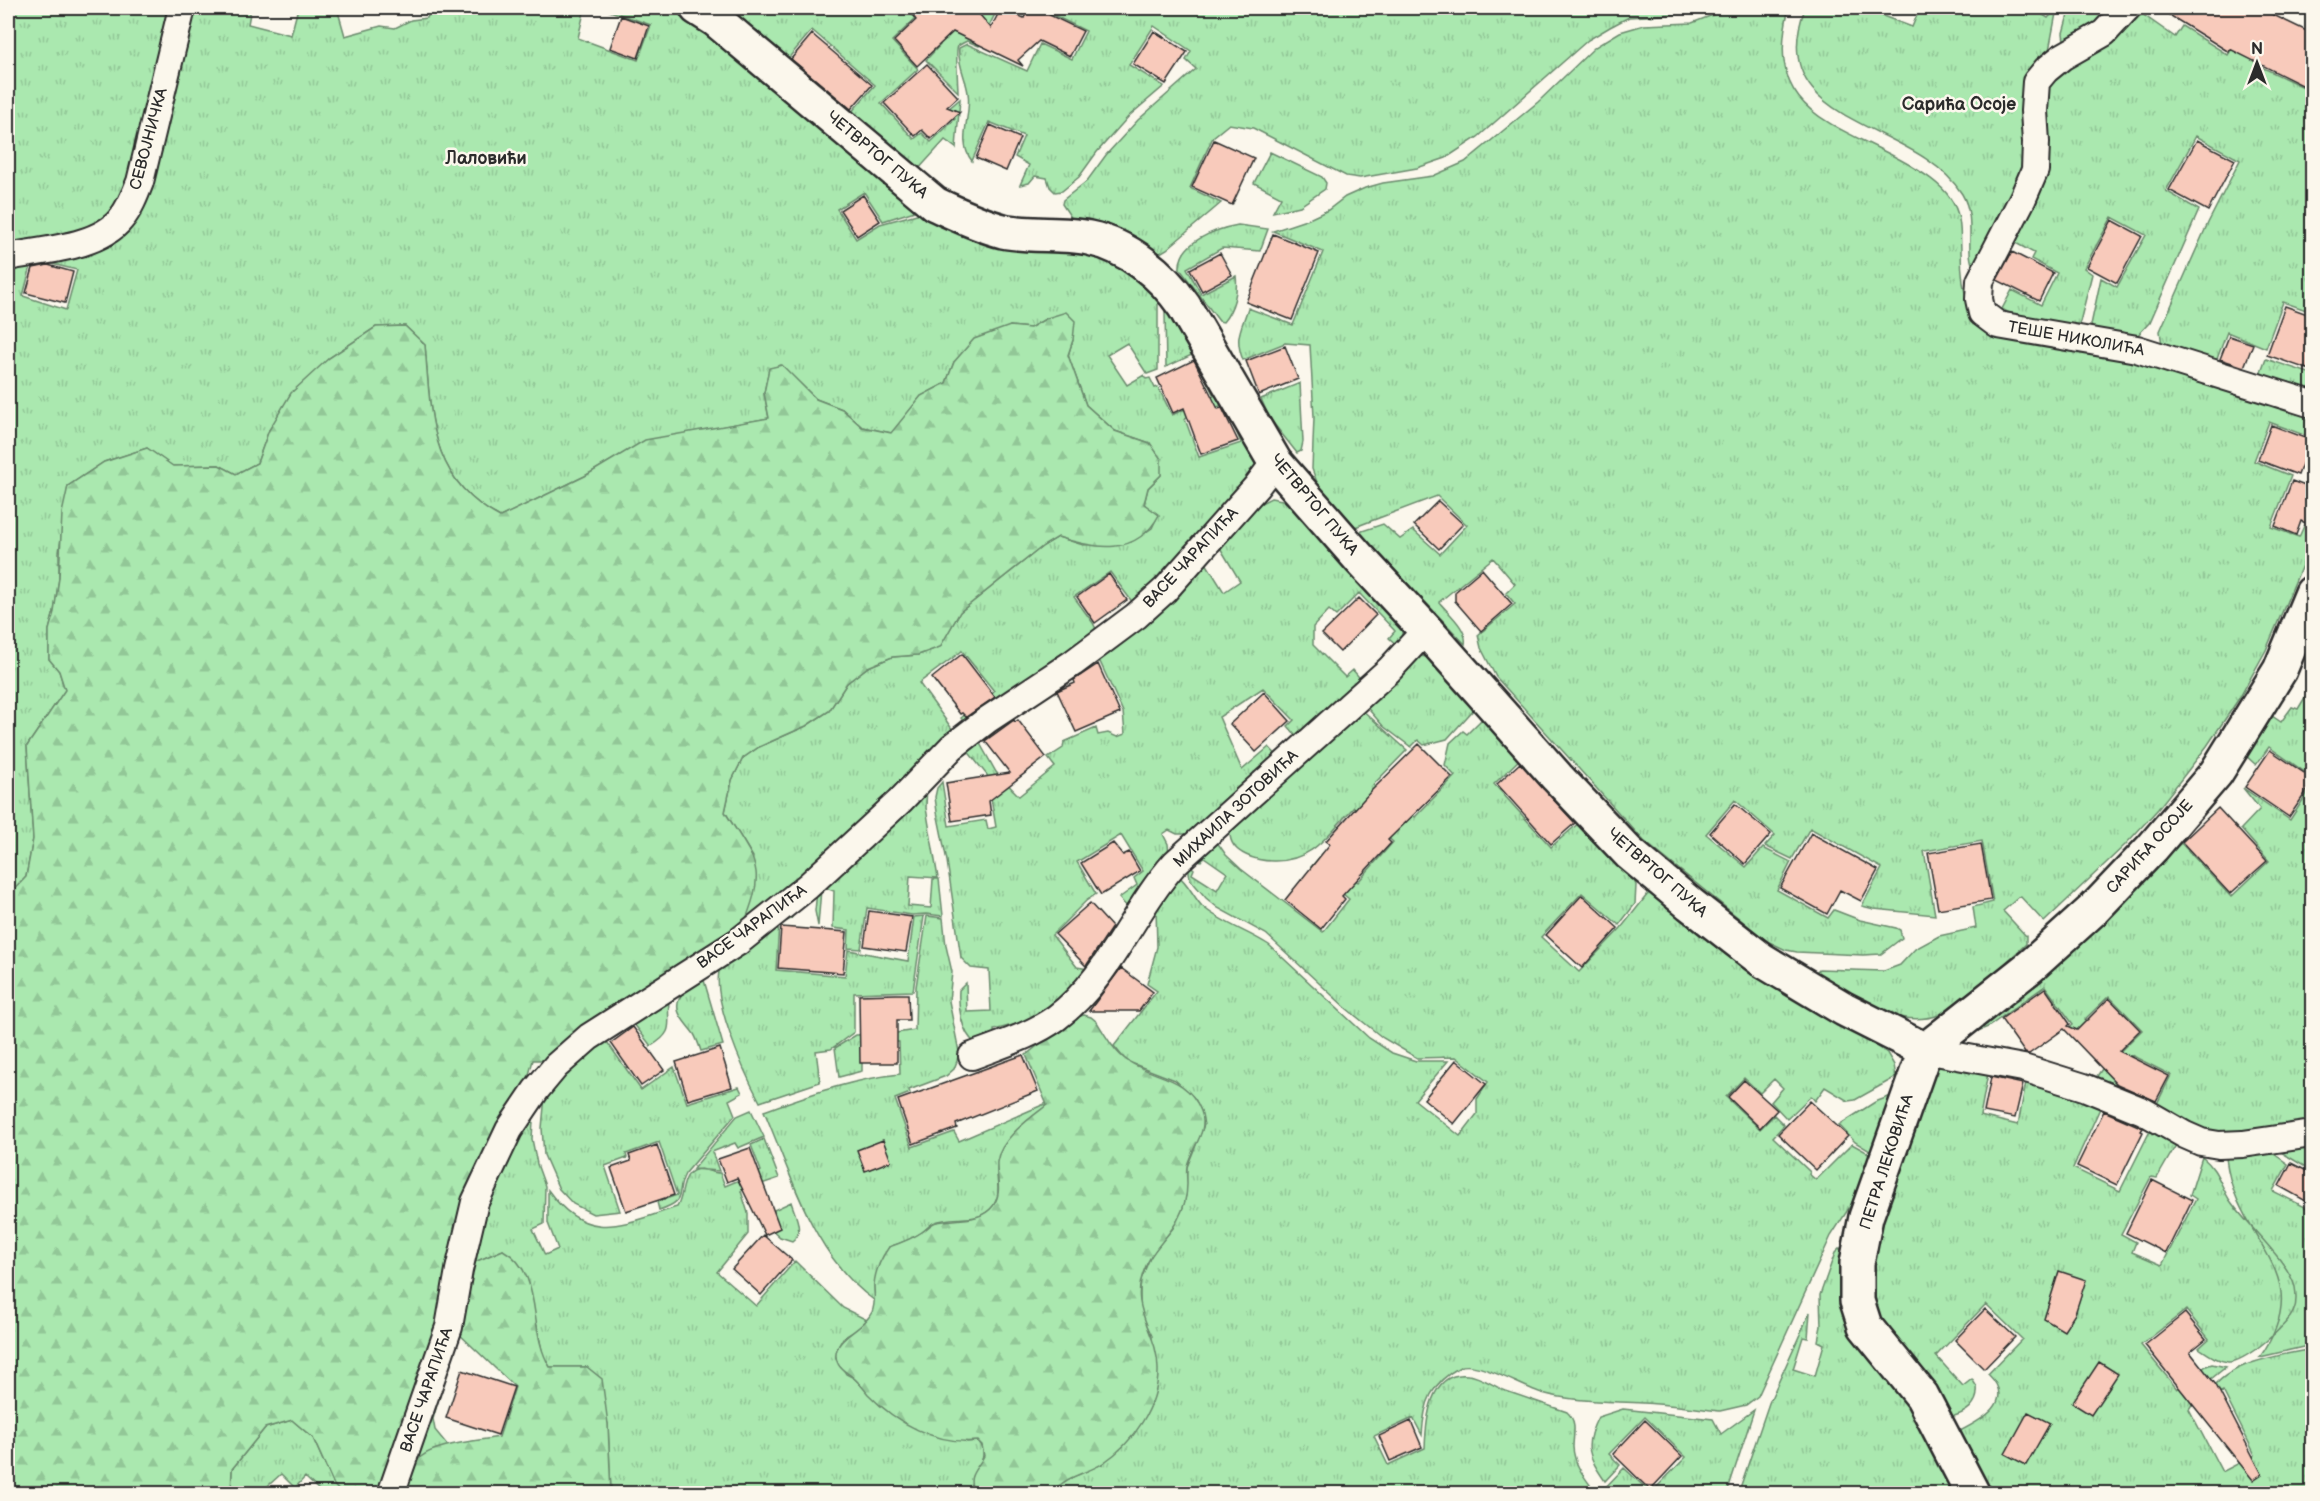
<svg xmlns="http://www.w3.org/2000/svg" width="2320" height="1501" font-family="'Balsamiq Sans',sans-serif">
<style>
.grass{fill:url(#grass-tufts);stroke:#6a8a6d;stroke-width:1.5}
.forest{fill:url(#forest-firs);stroke:#6a8a6d;stroke-width:1.5}
.building{fill:#f8cabb;stroke:#2b2b2b;stroke-width:1.5}
.lines{fill:none;stroke-linecap:round;stroke-linejoin:round}
.street-casing{stroke:#2b2b2b;stroke-width:30}
.secondary-casing{stroke:#2b2b2b;stroke-width:38}
.street{stroke:#fbf7ec;stroke-width:26}
.secondary{stroke:#fbf7ec;stroke-width:33}
.labels{text-anchor:middle;dominant-baseline:central;stroke-width:5;stroke-linejoin:round;paint-order:stroke}
.street-label{font-size:16px;fill:#2b2b2b;stroke:#fbf7ec}
.neighbourhood-label{font-size:18px;font-weight:bold;fill:#2b2b2b;stroke:#fbf7ec}
</style>
<defs>
<pattern id="grass-tufts" width="24" height="20" patternUnits="userSpaceOnUse" patternTransform="scale(1.5)"><rect width="24" height="20" fill="#aae8af"/><path d="M3 7l-1-3M5 7V3M7 7l1-3M15 17l-1-3M17 17v-4M19 17l1-3" fill="none" stroke="#92c797"/></pattern>
<pattern id="forest-firs" width="22" height="20" patternUnits="userSpaceOnUse" patternTransform="scale(1.5)"><rect width="22" height="20" fill="#aae8af"/><path d="M5 1l3.5 6h-7zM16 11l3.5 6h-7z" fill="#92c797"/></pattern>
</defs>
<rect width="100%" height="100%" fill="#fbf7ec"/>
<filter id="ink" filterUnits="userSpaceOnUse"><feTurbulence type="fractalNoise" baseFrequency=".0167" numOctaves="2"/><feDisplacementMap in="SourceGraphic" scale="12" xChannelSelector="R" yChannelSelector="G"/><feConvolveMatrix kernelMatrix="1 2 1 2 8 2 1 2 1" color-interpolation-filters="sRGB"/></filter>
<g filter="url(#ink)">
<path class="grass" d="M8,8h170l-51,190 -33,34 -86,21z
M187,8h64l-3,16 43,11 7,-27h39l8,28 36,-10 14,2 16,-8 16,-2 4,-10h154l-7,30 60,22 13,-35 -50,-17h75l29,18 216,183 -38,12 -19,-29 -27,17 19,30 24,-15 44,-12 151,35 48,17 35,33v73l-11,4 -20,-31 -20,12 20,30 17,-10 2,4 4,-1 5,10 3,-1 14,28 42,-19 -8,-17 5,-4 17,28 -43,16 14,38 42,-14 -6,-15 5,-3 18,37 -2,7 -120,138 -26,-35 -36,25 19,26 6,12 -132,90 -6,-7 33,-27 -32,-40 -43,32 36,50 -213,196 11,-72 -28,-45 7,-32 11,-22 16,-11 47,-21 23,-15 18,-28 21,-16 24,-10 26,-2 22,-8 20,-35 83,-66 15,-9 25,8 48,-3 21,-14 6,-13 -14,-11 4,-16 13,-13 -11,-32 -35,-12 -29,-26 -18,-50 5,-15 -26,-22 -17,10 -20,-2 -56,36 -8,21 -25,13 -29,37 -30,-6 -20,-18 -26,-10 -35,-34 -12,4 -5,24 5,25 -124,23 -60,35 -85,41c-71,-37 -69,-102 -75,-172l-20,-19 -29,1 -47,31 -60,72 -12,33 -21,11 -17,-9 -47,1 -25,-18 -43,14 -36,24 -9,66v26l-5,34 -5,18v29l10,12 6,19 -38,56 6,93 -7,38 -18,19v-634l25,-4 -10,38 43,14 11,-40 -37,-9 72,-28z
M721,8h277l-19,38 -12,-5c-2,1 -8,4 -9,5 -3,3 0,38 0,46l-32,-32 14,-15 -25,-26 -23,22 26,28 -37,34 33,36 8,-6 9,9 24,-23 -8,-9 13,-11 -4,49 -11,-8 -29,32 -67,-57 26,-30 -63,-55 -26,31z
M1039,8h671l-31,6 -50,3 -19,10 -22,13 -110,97 -32,21 -29,10 -57,10 -14,-2 -93,-48 -24,-4 -16,13 -23,51 31,15 -54,46 -10,6 -38,-22 -23,-11 -24,-3 -10,-15 1,-4 24,-19 19,-26 32,-35 58,-51 -10,-9 5,-9 -37,-25 -25,39 35,21 -35,30 -32,36 -18,25 -17,14 -7,1 -5,-5 -3,-9 -12,-2 -6,7 -9,2 9,-20 -14,-8 9,-21 -35,-14 -17,39c-16,-20 0,-45 -4,-68 -2,-15 -11,-30 -9,-45l8,-4 60,27 13,-27 32,15 14,-28z
M1731,8h58c-27,106 46,114 119,156 15,9 33,20 42,34 12,17 10,33 11,52 0,20 2,41 8,59l343,101v28l-43,-16 -15,39 37,15 -20,51 28,10 5,-11 5,1 3,-10v25l-46,108 -26,47 -33,49 -49,63 -33,36 -81,77 -24,-26 -17,15 23,25v8l-27,25 -60,46c-44,15 -81,-17 -118,-38l-5,-5 3,-3 65,2 16,-6 15,-16 24,-13 37,-8 -3,-21 20,-5 -11,-61 -58,10 11,64 -61,-6 -12,-3 20,-38 -72,-40 -18,31 -27,-13 10,-11 -40,-35 -29,34 40,33 17,-19 28,14 -14,28 51,28 6,-8 26,10 36,8 4,2 2,8 -21,16 -18,1 -66,-3 -11,-2 -19,-9 -123,-100 -148,-164 -15,-29 -3,-13 37,-31 -9,-11 9,-9 -22,-26 -54,44c10,12 29,27 26,42l-106,-112 24,-8 17,15 13,-9 27,24 27,-29 -30,-29 -82,31 -37,-42 -6,-16 2,-52 -4,-72 -25,-2 -42,17c-9,-23 -2,-30 5,-52l45,17 30,-73 -50,-21 36,-12 19,-9 17,-13 20,-9 18,-5 50,-7 32,-14 73,-60 57,-55 25,-15 24,-7 48,-2z
M1805,8h72l-2,5 37,14 8,-19h112l16,10 9,-10 -31,165 -51,97c-12,-17 3,-49 -13,-76 -46,-75 -201,-66 -157,-186z
M2070,8h49l-20,19 -35,14 -1,-8z
M2266,8h9l-5,8 9,8 -20,42 53,25v91l-3,7 3,3v120l-29,-10 -17,46 -39,-16 -10,27 29,12 -84,-26 -2,-14 48,-108 32,-63 -44,-24 -30,55 33,19 -49,112 -15,16 -42,-9 -2,-4 10,-47 16,9 29,-52 -34,-18 -28,51 8,6 -12,48 -4,6 -58,-10 -16,-9 10,-19 29,15 16,-32 -26,-14 3,-6 -22,-12 39,-163 65,-39 26,-25 33,23 7,-11 46,29 19,-31 16,-9z
M1270,152l52,25 4,6 -1,6 -25,17 -27,6 8,-15 -27,-14z
M1238,225l30,4 -8,22 -38,-3 -35,20 14,26 35,-18c2,15 -2,33 -13,46l-4,-1 -39,-52c-2,-27 36,-40 58,-44z
M1166,305l30,48 -30,14 -1,-55z
M2266,359l46,15v19l-52,-18z
M1300,383l3,59 -2,9 -4,2 -27,-34 -9,-20z
M1271,498l11,2 11,6 109,120v14l-4,6 -9,-8 6,-7 -36,-38 -23,23 -7,-6 -16,17v18l32,32 8,-7 10,12 -62,59 -13,-15 6,-6 -31,-32 -44,29 23,53 27,-23 11,12 -92,75h-11l-8,-4 -6,4 5,10 1,11 -40,54 -10,-11 18,-13 -3,-7 9,-7 -22,-36 -44,27 19,32 -10,7 -34,34 25,32 17,3 -35,35 -38,22 -5,-3 -22,6 1,11 -20,2c-14,-11 -17,-36 -16,-53l7,-7 1,29 24,-1 -2,-41 -18,-2 -10,-10 -14,-97 -10,-49 -2,-15 2,-9 5,-6 7,44 37,-6 2,9 8,-2 -9,-52 -21,-26 12,-9 18,32 23,24 36,-29 -7,-9 15,-10 1,-6 32,-14 2,7 10,-2 9,4 8,-3 -2,-22 -23,-50 -8,-1 114,-98 18,29 16,-11 -21,-35 38,-41z
M1418,656l10,1 48,50 -29,32 -23,6 -6,-5 -7,7 -28,-21 -19,-22z
M2307,694l5,2v81l-43,-30 -13,18 -12,-11 25,-40 12,8 11,-15 6,2z
M1360,708l47,42 -34,35 14,14 5,-3 23,21 40,-41 -10,-11 5,-22 13,-12 4,3 17,-17 37,41 -27,26 57,63 29,-25 53,56 3,7 -1,19 -16,21 -37,-32 -41,44 38,35 42,-44 30,-38 236,163 7,12 2,12 -41,23 -7,1 -23,-14 -10,14 -4,-5 -24,23 -16,-17 12,-14 -9,-9 -14,14 -16,-15 -18,19 34,32 14,-14 10,10 -11,12 37,35 -1,2 7,6 36,-36 20,11 -21,50 -20,31 -73,160 -12,9 -26,6c-25,-3 -52,-7 -77,-8 -34,-2 -69,-1 -101,-10 -18,-5 -66,-34 -82,-26 -29,16 -36,35 -38,68l-9,-17 -39,18 14,29 37,-17c1,-26 4,-78 43,-73 13,1 25,11 38,16 20,7 41,14 61,21 11,10 6,22 6,35 1,19 13,32 23,46l-550,1 22,-15 34,-15 30,-28 19,-31 1,-69 -12,-25v-29l11,-27 22,-27 10,-21 3,-12 1,-28 17,-42 -3,-14 -6,-12 -20,-19 -49,-19 -12,-15 43,-55 -10,-7 10,-37 -1,-39 22,-32c9,5 16,22 24,30 19,17 46,25 67,39l100,93 23,15 24,8h32l-33,39 45,36 17,-22v-15l11,-17 -32,-25 -39,1 -34,-20 -36,-29 -81,-75 -48,-26 -12,-10 -16,-19 -2,-15 6,5 -2,5 25,16 10,-17 -23,-16 -3,4 -6,-5 22,-14 9,13 15,14 82,63 26,-33 -38,-32 12,-14 35,29 35,-40 -39,-35c-26,27 -41,55 -81,54 -9,0 -19,-2 -27,-6 -11,-5 -17,-13 -16,-25z
M927,782l-1,26 12,70 -28,-2 -2,30 23,2 2,-29h6l4,37 -17,-2 -14,1 -45,-7 -6,41 -13,-1 1,-18 -16,-2 1,-37 -11,-4 -2,2 -3,37 -3,-15 2,-20z
M2312,786v342l-97,9 -61,-27 17,-35 -40,-20 -18,33 -18,-9 7,-10 40,-39 -33,-34 -24,23 5,8 -14,14 -10,-11 7,-6 -28,-38 -57,41 -21,8 102,-85 112,-107 50,54 38,-36 -28,-32 19,-20 -17,-21 47,32z
M798,906l-7,13 -12,6 -3,45 69,6 3,-26 60,11 6,-44 10,-1 -11,75 -59,2v39l-23,17 -15,2 4,31 -60,20c-15,-28 -52,-108 -39,-137z
M927,916l16,2 3,28 6,26 -3,29 10,51 -2,9 -3,8 -8,7 -37,14 1,3 -15,6 17,48 42,-15 5,9 88,-38 1,2c-23,16 -51,38 -51,68 0,13 4,20 -3,32 -14,21 -41,8 -61,18 -3,2 -7,6 -10,9 -11,7 -22,11 -34,15l-15,37 1,17c-62,-44 -82,-123 -111,-190 45,-16 88,-32 136,-37l-1,-32h-29l-8,15v14l-23,6 -4,-29 21,-13 34,-1 25,-4 1,-43z
M703,977l20,68 -22,6c-2,-6 -4,-12 -7,-17 -10,-14 -25,-24 -10,-43 4,-5 13,-10 19,-14z
M670,995c-6,26 9,35 -19,51l-17,-22 -27,18 34,48 33,-23 13,36 52,-16 3,6 -13,7 6,15 -50,59c-11,21 4,26 -26,36l-2,-8 20,-7 -18,-53 -33,12 1,4 -22,8 15,45 -27,3 -20,-10 -14,-15 -15,-34 -2,-27 3,-32 28,-33z
M1943,1065l45,8 -8,43 38,9 8,-43 75,24 -28,62 47,23 30,-60 26,14 -19,33 -6,-1 -30,57 15,8 -4,10 30,13 34,-66 -6,-4 12,-38c16,13 17,25 27,42 17,26 58,60 66,88 1,6 2,16 -1,23 -5,15 -50,53 -66,52 -11,-1 -20,-8 -29,-14l10,-9 -23,-29 -45,35 36,44 29,-23 6,-2 14,3 -20,16 -17,26 33,63 33,-17 -32,-64 -16,7c15,-36 71,-42 105,-49v144h-325l-29,-61c24,-12 59,-30 30,-58l34,-35 -36,-35 -50,52 27,30 9,-7 5,8c2,18 -12,27 -27,30l-71,-95 -7,-22 2,-69 58,-157 5,-7z
M1894,1095l-21,58 -18,-11 -16,-17 36,-23z
M534,1104l-2,35 5,25 8,22 -1,38 -11,5 12,26 13,-6 -10,-26v-33c39,55 75,34 129,17 8,-12 3,-38 24,-38 6,1 12,4 19,4l5,13 36,-15 -10,-26 13,-6 15,39 -38,13 7,22v21l-31,38 39,34 39,-45 48,47 24,12 -7,8 -17,10 -5,9 -2,10 10,17 8,4 29,29 84,35 11,-1c13,12 -2,31 -8,45l4,7h-363l-3,-69 -21,-57h-37l-7,-11 -6,-30 -34,-76 -33,14 13,-57z
M751,1110l13,27 -26,11 -3,-5 -23,9 7,19 -26,-2 44,-53z
M2312,1145v26l-33,-20z
M2271,1152l17,12 -15,27 34,17 5,-9v146l-52,12c60,-86 -24,-112 -34,-199z
M791,1202c4,13 14,29 1,39l-12,-4 -11,-10 5,-11v-6z
M1840,1248c6,8 -1,25 0,35 1,16 6,35 13,49 16,33 46,57 66,88 14,23 25,49 38,73l-219,1 31,-91 41,-91 -2,26 -5,-1 -10,32 22,7 9,-32 -6,-3 3,-15 -1,-31 15,-42z
M448,1366l-15,53 2,11 14,17c-17,3 -29,9 -37,25l3,-17z
M1623,1409l90,10 8,15 33,-24 -27,83h-127l24,-25 27,25 35,-36 -41,-40 -36,37 11,11 -15,16c-17,-25 -22,-35 -7,-64z
M292,1420l21,18 21,47 7,8h-19l-17,-16 -10,11 -14,-14 -21,19 -29,1 1,-25 33,-41z"/>
<path class="forest" d="M1066,312l9,9 -2,19 -5,15 18,50 29,26 35,12 11,16v16l-13,13 -4,16 15,11c-22,42 -64,34 -101,22l-15,9 -83,66 -20,35 -22,8 -26,2 -24,10 -21,16 -18,28 -23,15 -47,21 -16,11 -11,22 -7,32c33,53 42,56 17,117l-195,131h-14l-6,22 -27,39 -18,35 -15,37 -27,127 -60,172 -3,2 -36,-1 -7,-8 -21,-47 -21,-18 -27,8 -33,41 -1,24 -223,1v-598l18,-19 7,-38 -6,-93 38,-56 -6,-19 -10,-12v-29l5,-18 5,-34 3,-65 6,-27 36,-24 43,-14 26,18 46,-1 17,9 21,-11 12,-33 22,-37 38,-35 47,-31 29,-1 20,19c6,70 4,135 75,172l85,-41 60,-36 124,-22 -5,-25 5,-25 13,-3 34,34 26,10 20,18 29,6 30,-37 25,-13 8,-21 20,-23 36,-13 20,2 17,-10z
M1084,1015l7,2 6,5c8,13 18,31 31,39 27,18 59,14 73,50 8,21 -9,35 -14,55 -1,6 0,12 0,18 0,12 -3,24 -9,35 -9,18 -26,30 -33,49 -18,42 13,62 13,101 1,37 -25,74 -55,94 -10,7 -23,10 -34,16 -7,4 -15,11 -23,14 -10,4 -58,0 -72,0 -8,-18 2,-22 10,-37l-2,-11 -4,-4c-42,4 -82,-18 -110,-47 -4,-5 -8,-10 -12,-14 -8,-8 -19,-10 -20,-24 -1,-19 27,-25 36,-44 4,-10 2,-18 2,-27 1,-14 7,-27 15,-38 12,-4 23,-8 33,-15 5,-3 9,-9 15,-10 18,-4 43,1 56,-16 10,-14 3,-28 4,-44 3,-23 33,-44 50,-57l-21,-50 46,-37z
M503,1250c42,23 24,81 47,117h37l15,12 6,45 3,69 -203,1c2,-11 3,-24 9,-33 12,-17 62,-20 82,-24l16,-50 -58,-55 13,-68z"/>
<path class="building" d="M907,8h67l17,20 10,-20 23,10 5,-10h6l48,23 -13,25 -31,-15 -21,19 5,6 -70,-34 -36,34 -23,-25 22,-21z
M2158,8h101l54,26v40l-7,13 -76,-38 -1,3z
M621,16l28,10 -11,32 -28,-10z
M1154,31l33,21 -21,32 -33,-20z
M812,34l60,51 -21,24 -60,-50z
M927,64l31,33 -11,10 13,5 -29,27 -9,-9 -7,6 -31,-33z
M990,125l30,13 -14,33 -30,-13z
M1214,140l40,18 -22,47 -40,-18z
M2197,140l38,20 -27,51 -39,-21z
M863,195l17,26 -23,15 -17,-26z
M2112,220l30,16 -25,47 -30,-16z
M1273,234l46,19 -27,67 -46,-18z
M2012,252l41,21 -14,28 -42,-21z
M1220,253l12,22 -30,16 -12,-22z
M48,265l25,7 -8,31 -39,-10 7,-25z
M2285,306l28,10v55l-46,-16z
M2229,336l24,8 -9,23 -24,-8z
M1285,346l13,33 -39,16 -13,-34z
M1194,360l24,49 4,-1 16,33 -37,13 -17,-46 -11,5 -16,-35z
M2271,425l40,15 -13,35 -40,-15z
M2292,481l21,8v16l-7,18 -5,-2 -5,14 -21,-9z
M1438,501l25,23 -24,25 -25,-24z
M1482,569l30,35 -31,27 -26,-30v-9z
M1109,574l18,26 -32,23 -18,-26z
M1359,598l17,17 -36,37 -18,-18z
M962,654l33,43 -29,20 -4,-4 -2,1 -28,-36z
M1098,664l22,49 -44,19 -19,-41 18,-8 -1,-3z
M1264,692l26,29 -34,31 -26,-28z
M1014,720l1,2 3,-2 28,37 -57,44 2,14 -39,6 -6,-38 64,-10 -25,-32z
M1419,744l33,33 -64,63 3,3 -49,53 3,3 -24,30 -36,-29 45,-56 -4,-3 46,-51z
M2270,750l43,29v3l-24,35 -44,-30z
M1520,763l55,60 -24,21 -54,-60z
M1735,804l36,30 -26,30 -35,-31z
M2218,808l49,53 -37,33 -48,-52z
M1811,833l67,37 -17,31 -21,-11 -13,24 -47,-26z
M1113,843l10,12 6,-3 11,19 -39,24 -20,-32z
M1981,844l10,56 -53,9 -10,-56z
M1582,895l36,33 -36,40 -36,-33z
M1090,903l22,24 -26,39 -31,-32z
M869,911l43,6 -6,35 -42,-6z
M781,927l66,5 -4,41 -65,-5z
M1121,968l32,24 -14,19h-50z
M2045,988l25,36 -2,2 9,4 32,-32 31,32 -21,21 50,25 -13,25 -39,-17 -53,-55 -35,25 -4,-1 -24,-34z
M896,994h12l1,26h-12v43h-37l-1,-68z
M633,1027l31,43 -23,16 -30,-43z
M720,1048l12,39 -44,13 -12,-38z
M1023,1055l15,36 -82,33 1,4 -44,16 -15,-44z
M1456,1060l30,24 -32,40 -30,-25z
M1991,1077l32,7 -8,34 -31,-6z
M1744,1080l33,30 -17,18 -32,-31z
M1810,1101l38,35 -32,34 -38,-36z
M2104,1111l39,17 -2,3 2,1 -26,53 -40,-19z
M883,1140l8,21 -26,10 -8,-21z
M657,1145l17,50 -48,16 -15,-43 20,-7 -2,-6z
M750,1148l30,80 -15,7 -28,-57 -10,4 -9,-23z
M2291,1163l22,11v31l-34,-19z
M2152,1180l40,20 -26,53 -40,-20z
M763,1235l29,25 -31,35 -29,-26z
M2059,1271l27,9 -11,34 -11,17 -20,-12z
M1985,1309l30,28 -31,32 -29,-29z
M2185,1313l21,26 -16,13 26,33 46,89 -9,6 -108,-135z
M2099,1362l19,12 -27,41 -19,-12z
M462,1370l52,17 -16,48 -52,-17z
M2028,1412l22,11 -24,42 -21,-11z
M1645,1420l37,36 -32,34 -37,-36z
M1411,1421l11,26 -32,14 -11,-25z"/>
<g class="lines">
<g class="street-casing">
<path id="street" d="M2127,8l-23,25 -42,24 -16,13 -10,12 -2,29 2,31 -1,28 -12,28 -43,83 -1,18 3,14 16,12 139,24 175,55
M8,257c33,-7 90,-9 113,-38 9,-11 14,-24 19,-37l42,-174
M1925,1050l98,18 61,19 59,24 42,24 16,7 18,3 24,-1 69,-10
M972,1056c28,-11 59,-20 84,-38 53,-39 76,-107 119,-155l214,-193 37,-40
M391,1494l58,-167 10,-57 16,-68 34,-72 27,-40 20,-24 33,-29 149,-95 70,-56 92,-85 52,-54 35,-27 86,-57 63,-47 29,-26 92,-104 18,-24"/>
</g>
<g class="secondary-casing">
<path id="secondary" d="M697,8l19,12 219,184c22,10 44,21 68,27 28,6 58,1 86,7 39,8 73,36 95,68l91,156 84,96 67,72 131,147 72,76 61,51 72,56 82,49 81,41
M1925,1050l106,-84 63,-57 58,-61 64,-75 64,-103 32,-77
M1925,1050l-59,167 -9,46v38l8,25 57,70 51,98"/>
</g>
<use href="#street" class="street"/>
<use href="#secondary" class="secondary"/>
</g>
</g>
<g class="labels">
<g class="street-label">
<text transform="translate(149 139) rotate(-75)">СЕВОЈНИЧКА</text>
<text transform="translate(877 155) rotate(40)">ЧЕТВРТОГ ПУКА</text>
<text transform="translate(2076 339) rotate(10)">ТЕШЕ НИКОЛИЋА</text>
<text transform="translate(1314 505) rotate(50)">ЧЕТВРТОГ ПУКА</text>
<text transform="translate(1191 558) rotate(-47)">ВАСЕ ЧАРАПИЋА</text>
<text transform="translate(1236 809) rotate(-43)">МИХАИЛА ЗОТОВИЋА</text>
<text transform="translate(2150 847) rotate(-48)">САРИЋА ОСОЈЕ</text>
<text transform="translate(1657 873) rotate(41)">ЧЕТВРТОГ ПУКА</text>
<text transform="translate(752 927) rotate(-36)">ВАСЕ ЧАРАПИЋА</text>
<text transform="translate(1887 1162) rotate(-72)">ПЕТРА ЛЕКОВИЋА</text>
<text transform="translate(427 1390) rotate(-71)">ВАСЕ ЧАРАПИЋА</text>
</g>
<g class="neighbourhood-label">
<text x="1959" y="104">Сарића Осоје</text>
<text x="486" y="158">Лаловићи</text>
</g>
</g>
<rect width="2320" height="1501" fill="none" stroke="#fbf7ec" stroke-width="30"/>
<rect x="15" y="15" width="2290" height="1471" fill="none" stroke="#2b2b2b" stroke-width="2" filter="url(#ink)"/>
<g transform="translate(2257 63)" stroke="#fbf7ec" stroke-width="4.5" paint-order="stroke">
<path d="M0-4.5L10 22L0 15L-10 22Z" fill="#2b2b2b"/>
<text y="-9" font-size="16" font-weight="bold" text-anchor="middle" fill="#2b2b2b">N</text>
</g>
</svg>
